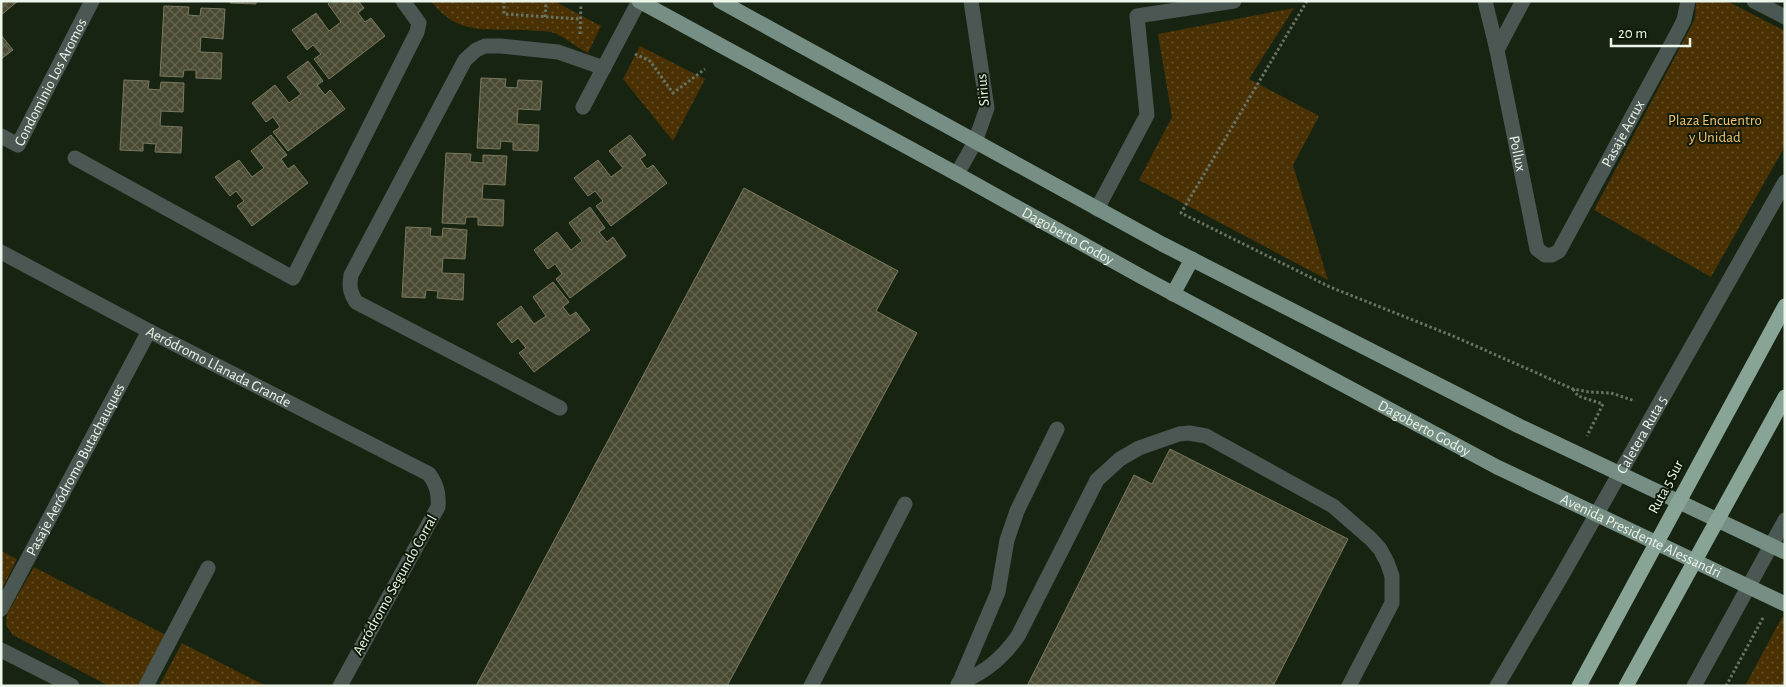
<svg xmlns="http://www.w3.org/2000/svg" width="1786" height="687" font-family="'Alegreya Sans',sans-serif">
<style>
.grass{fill:url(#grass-dots)}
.building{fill:url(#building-cross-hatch);stroke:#7a795f}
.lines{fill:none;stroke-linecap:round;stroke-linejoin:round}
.path{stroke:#687463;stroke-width:3;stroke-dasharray:2.5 2.5;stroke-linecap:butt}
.minor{stroke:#4b5752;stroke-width:15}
.major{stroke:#768e83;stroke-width:15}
.highway{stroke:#87a497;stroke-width:15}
.labels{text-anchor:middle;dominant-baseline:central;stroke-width:4;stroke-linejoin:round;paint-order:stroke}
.street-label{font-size:15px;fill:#edf6ea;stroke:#0e1a08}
.park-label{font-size:15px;fill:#f7c26f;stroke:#0e1a08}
</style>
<defs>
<pattern id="grass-dots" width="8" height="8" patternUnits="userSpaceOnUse" patternTransform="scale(1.25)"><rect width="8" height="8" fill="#493104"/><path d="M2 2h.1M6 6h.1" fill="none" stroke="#644f29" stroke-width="1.8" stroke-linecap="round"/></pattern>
<pattern id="building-cross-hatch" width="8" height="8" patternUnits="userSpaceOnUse" patternTransform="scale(1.25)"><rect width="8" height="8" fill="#4a4a32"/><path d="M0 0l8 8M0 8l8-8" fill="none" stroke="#646550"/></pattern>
</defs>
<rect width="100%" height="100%" fill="#172411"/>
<path class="grass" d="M431,1h123l47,25 -13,27c-13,-6 -23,-17 -37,-21 -4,-1 -10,-1 -15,-1 -42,-5 -76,9 -105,-30z
M1696,1h31l58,30v115l-74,131 -117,-67 101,-191z
M1294,8l-45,71 70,37 -26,49 35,115 -189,-100 33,-63 -14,-83z
M640,46l65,33 -32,62 -50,-62z
M1,551l16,8 -16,32z
M34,567l132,68 -26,51h-31l-96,-51 -7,-10 1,-11z
M1782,617l3,1v68h-40z
M182,643l84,43h-107z"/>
<path class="building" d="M1,1h17l-17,14z
M231,1h25v3l-26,-1z
M331,1h27l6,7 -6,5 7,9 6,-4 14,18 -56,43 -15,-20 7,-5 -8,-9 -6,5 -15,-20 24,-17 13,18 12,-9 -13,-18z
M164,6l25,1 -1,8 12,1 1,-8 24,1 -2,30 -22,-2 -1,15 22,1 -1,26 -25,-1v-8h-12l-1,7 -23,-1z
M1,35l12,15 -12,9z
M308,61l15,20 -6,4 8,10 5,-5 15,19 -57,42 -15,-19 7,-5 -7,-10 -7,5 -14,-19 23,-18 14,18 12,-9 -14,-17z
M481,78l25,1 -1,8 12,1 1,-8 24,1 -2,29 -22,-1 -1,15 22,1 -1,26 -25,-1v-8l-12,-1 -1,8 -23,-1z
M124,80l25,1 -1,8 12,1 1,-8 23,1 -1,29 -22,-1 -1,15 22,1 -1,26 -26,-1 1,-8 -13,-1v8l-23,-1z
M271,135l16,20 -6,4 7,10 6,-4 14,18 -56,43 -15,-20 7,-5 -8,-10 -6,5 -15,-19 24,-17 13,17 12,-9 -13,-17z
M630,135l16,20 -6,4 7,10 6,-4 14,18 -56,43 -15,-20 7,-5 -8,-10 -7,5 -14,-18 24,-18 13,17 12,-9 -14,-17z
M446,153l25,1 -1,8 13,1v-8l24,1 -2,29 -22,-1 -1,15 22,1 -1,26 -25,-1v-8h-12l-1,7 -23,-1z
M744,188l154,83 -22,40 41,22 -190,353h-251z
M590,207l15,21 -6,4 8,10 6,-5 13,19 -56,42 -14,-19 6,-5 -7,-10 -7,5 -14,-19 23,-18 14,18 11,-9 -13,-18z
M406,227l25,1 -1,8 12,1 1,-9 24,2 -2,29 -22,-1 -1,15 22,1 -1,26 -26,-2 1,-7 -12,-1 -1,8 -23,-1z
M553,282l16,20 -6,5 7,9 6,-4 14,18 -56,42 -15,-19 7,-5 -8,-10 -6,5 -15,-19 24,-18 13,18 12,-8 -13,-19z
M1170,449l178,90 -75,147h-246l107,-211 18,9z"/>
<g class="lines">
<path class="path" d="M504,1v13l76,5
M1307,1l-126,212 149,74 123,49 120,53 16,3 22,1 24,8
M545,17l1,-16
M580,34l1,-30
M635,54l15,7 23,32 32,-24
M1573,389l5,7 25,8 -16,32
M1726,686l38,-70"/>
<g class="minor">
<path id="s1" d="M1485,1l12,49 40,199 8,6h7l7,-4 120,-221 5,-10 4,-19"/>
<path d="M1754,1l31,16"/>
<path d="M1497,50l26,-49"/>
<path d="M583,107l56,-106"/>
<path id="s2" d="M1,136l17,9 74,-144"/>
<path d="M75,158l218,120 124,-246 2,-9 -16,-22"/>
<path d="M957,174l18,-32 12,-34 -16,-107"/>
<path d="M1097,209l50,-94 -10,-99 97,-15"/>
<path id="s3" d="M1,252l148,79 280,143c8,11 10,20 9,33l-98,179"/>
<path d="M560,408l-204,-106c-6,-10 -7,-15 -5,-27l114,-215 11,-10 9,-4h16l57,6 46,16"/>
<path id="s4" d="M1,609l148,-278"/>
<path d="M1,650l71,36"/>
<path d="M958,684c26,-11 44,-25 60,-48l79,-156 23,-21 19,-11 40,-14 10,-1 17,3 127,70 38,33 9,10 7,13 5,14v27l-43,83"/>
<path d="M146,686l62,-118"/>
<path d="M811,686l94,-182"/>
<path d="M958,686l40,-94 9,-52 10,-29 40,-82"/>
<path id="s5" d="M1497,686l64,-109 224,-395"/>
<path d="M1694,686l91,-166"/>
</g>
<g class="major">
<path id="s6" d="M639,1l318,173 185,103 355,190 288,137"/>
<path d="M720,1l442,243 357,182 266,126"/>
<path d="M1173,294l19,-35"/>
</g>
<path class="highway" d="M1579,686l206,-380
M1626,686l159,-289"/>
</g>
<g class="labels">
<g class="street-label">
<text stroke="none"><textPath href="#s2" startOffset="90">Condominio Los Aromos</textPath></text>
<text transform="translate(983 90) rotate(-95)">Sirius</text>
<text stroke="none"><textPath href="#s1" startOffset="412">Pasaje Acrux</textPath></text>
<text stroke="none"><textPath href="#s1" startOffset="156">Pollux</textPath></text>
<text stroke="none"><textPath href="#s6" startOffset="489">Dagoberto Godoy</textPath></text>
<text stroke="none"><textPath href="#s3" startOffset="246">Aeródromo Llanada Grande</textPath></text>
<text stroke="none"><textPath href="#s6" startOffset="894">Dagoberto Godoy</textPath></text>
<text stroke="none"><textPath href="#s5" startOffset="290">Caletera Ruta 5</textPath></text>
<text stroke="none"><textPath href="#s4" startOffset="158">Pasaje Aeródromo Butachauques</textPath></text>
<text transform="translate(1666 487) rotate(-62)">Ruta 5 Sur</text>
<text stroke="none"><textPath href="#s6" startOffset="1136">Avenida Presidente Alessandri</textPath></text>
<text transform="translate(395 585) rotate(-61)">Aeródromo Segundo Corral</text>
</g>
<g class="park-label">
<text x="1715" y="120">Plaza Encuentro<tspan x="1715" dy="17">y Unidad</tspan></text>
</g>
</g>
<rect width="1786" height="687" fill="none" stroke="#edf6ea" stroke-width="5"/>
<path d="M1611 38v8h79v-8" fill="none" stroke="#edf6ea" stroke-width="2.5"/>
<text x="1618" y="38" font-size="15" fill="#edf6ea" stroke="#0e1a08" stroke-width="4" paint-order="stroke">20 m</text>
</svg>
